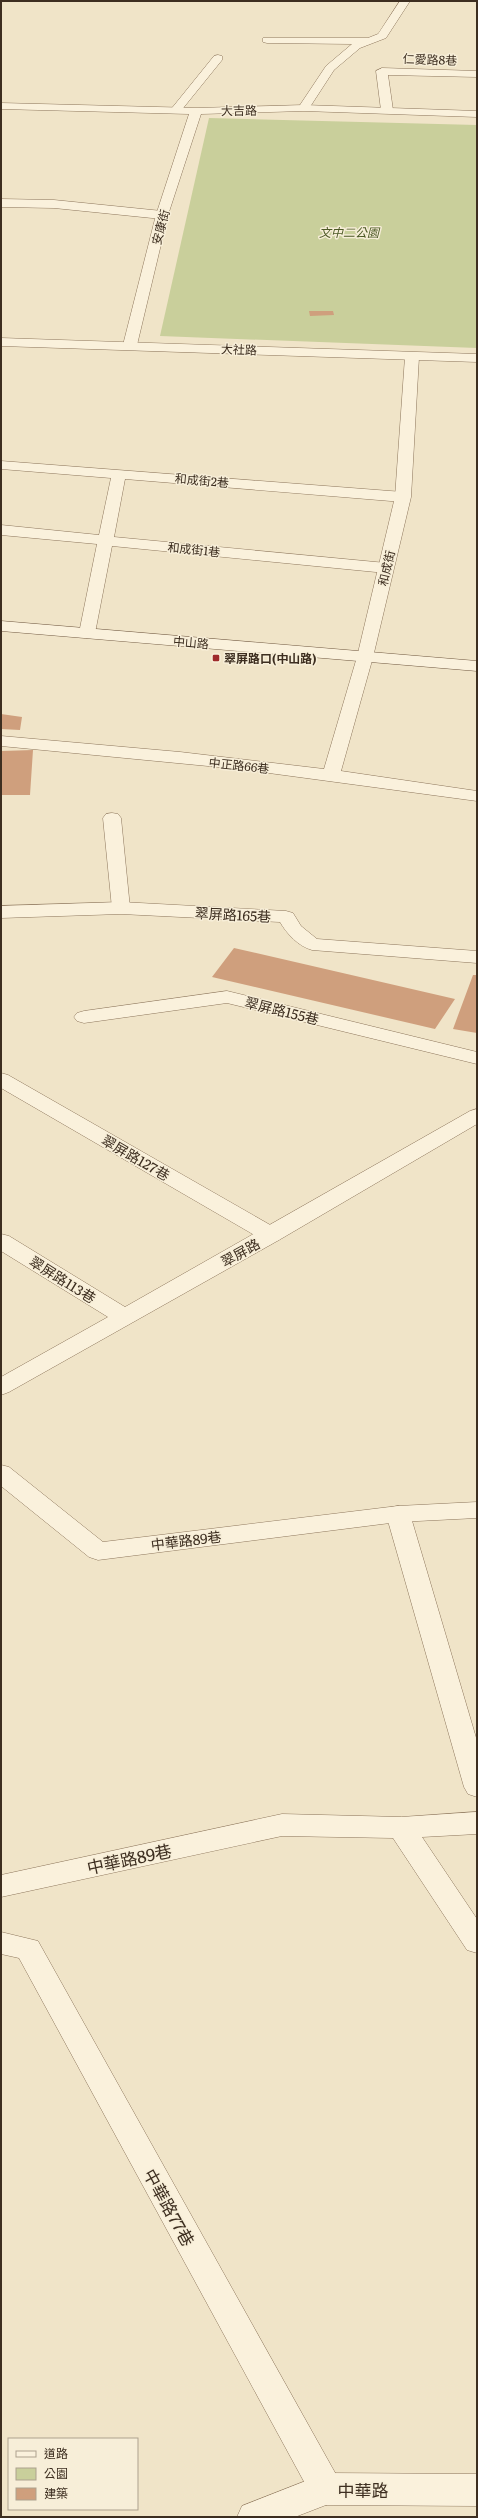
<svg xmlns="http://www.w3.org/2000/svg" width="478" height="2518" font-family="Literata,'Noto Sans TC',serif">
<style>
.green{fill:#c9cf9b}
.building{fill:#cf9f7d}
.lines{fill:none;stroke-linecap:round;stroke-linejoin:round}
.service-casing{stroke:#8d765c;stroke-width:1}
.minor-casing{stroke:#8d765c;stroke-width:1}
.tertiary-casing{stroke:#8d765c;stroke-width:1}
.secondary-casing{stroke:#6f573f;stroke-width:1}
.service{fill:#faf1dc;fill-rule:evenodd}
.minor{fill:#faf1dc;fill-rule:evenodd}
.tertiary{fill:#faf1dc;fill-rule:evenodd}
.secondary{fill:#faf1dc;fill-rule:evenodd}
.poi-dot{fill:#9e2a2b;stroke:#f7eed8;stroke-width:1.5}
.labels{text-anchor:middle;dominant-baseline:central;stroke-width:3;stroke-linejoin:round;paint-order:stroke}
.far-street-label{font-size:12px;fill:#3d2e20;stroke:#f7eed8}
.far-park-label{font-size:12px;font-style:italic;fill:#4d5a26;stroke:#f7eed8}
.far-poi-label{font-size:12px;font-weight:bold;fill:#3d2e20;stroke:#f7eed8;text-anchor:start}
.street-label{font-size:14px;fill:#3d2e20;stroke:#f7eed8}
.near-street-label{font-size:17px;fill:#3d2e20;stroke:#f7eed8}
</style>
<rect width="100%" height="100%" fill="#f0e4c8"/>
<path class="green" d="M209,118l268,7v223l-317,-12z"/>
<path class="building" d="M309,311h24l1,4 -24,1z
M1,714l21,3 -2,13 -19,-1z
M33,750l-3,45h-29v-44z
M234,948l221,51 -20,30 -223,-52z
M473,975h4v58l-24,-4z"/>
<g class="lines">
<g class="service-casing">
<path id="service" d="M400,1h10l-24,37 -26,10 -26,22 -26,40h-8l-2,-2 28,-42 26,-22 -85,-1 -4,-1v-4h105l10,-4z
M218,55l4,1v4l-42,52h-8v-4l42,-52z
M382,68l95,3v6l-89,-2 5,35 -6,3 -6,-3 -5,-39z
M1,199l53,1 108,11 6,4 -6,4 -108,-11 -53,-1z
M1,461l402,31 8,5 -8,5 -278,-23 -11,58 272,26 8,5 -8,5 -274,-27 -17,87 -8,5 -8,-5 18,-89 -96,-9v-10l98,10 12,-57 -110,-9z
M112,813l6,1 3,4 9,90 -2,4h-14l-2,-4 -9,-90 3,-4z
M227,991l250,61v12l-250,-61 -143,20 -7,-2 -3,-4 3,-4 7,-2z
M1,1073l7,2 271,155 3,5 -3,5 -8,2 -8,-2 -262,-152z
M398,1506l9,2 3,6 67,227v56l-9,-3 -4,-7 -78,-273 3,-6z
M477,1812v22l-55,3 55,82v34l-10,-3 -74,-112 -111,-2 -281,61v-22l281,-61 119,3z
M1,1932l37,9 300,537 5,11 -5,11 -12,5 -12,-5 -295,-542 -18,-4z"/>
</g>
<g class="minor-casing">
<path id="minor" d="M1,103l195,5 108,-3 173,6v6l-173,-6 -103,3 -33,101 -31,130 -7,4 -7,-4 33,-130 33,-101 -188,-5z
M412,353l7,4 -8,140 -38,160 -32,114 136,20v10l-238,-32 -238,-23v-10l179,16 144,17 33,-112 38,-160 10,-140z
M121,902l165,9 7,2 8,13 16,13 160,12v12l-165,-13c-14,-4 -25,-16 -32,-28l-159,-8 -120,4v-12z
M477,1109v15l-198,116 -270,152 -8,3v-18l107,-60 -107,-66v-17l8,2 116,71 345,-196z
M1,1465l8,2 94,75 295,-36 79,-4v16l-79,4 -300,38 -9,-3 -88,-71z
M326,2473l151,1v32l-151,-1 -31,12h-58l5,-11z"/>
</g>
<g class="tertiary-casing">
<path id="tertiary" d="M1,338l476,16v8l-476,-16z"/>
</g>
<g class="secondary-casing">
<path id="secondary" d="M1,621l476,40v10l-476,-40z"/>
</g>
<use href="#service" class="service"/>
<use href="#minor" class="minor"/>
<use href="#tertiary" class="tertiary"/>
<use href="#secondary" class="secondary"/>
</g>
<rect class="poi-dot" x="212" y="654" width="8" height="8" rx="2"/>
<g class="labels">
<g class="far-street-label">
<text transform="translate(430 59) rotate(2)">仁愛路8巷</text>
<text transform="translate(239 110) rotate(-1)">大吉路</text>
<text transform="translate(160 227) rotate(-75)">安康街</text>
<text transform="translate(239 349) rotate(2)">大社路</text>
<text transform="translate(202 480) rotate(5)">和成街2巷</text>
<text transform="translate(194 549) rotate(6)">和成街1巷</text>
<text transform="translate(386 568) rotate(-77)">和成街</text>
<text transform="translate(191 642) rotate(5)">中山路</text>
<text transform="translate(239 765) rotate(6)">中正路66巷</text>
</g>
<g class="far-park-label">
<text x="349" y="232">文中二公園</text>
</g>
<g class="far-poi-label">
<text x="224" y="658">翠屏路口(中山路)</text>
</g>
<g class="street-label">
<text transform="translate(233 914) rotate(3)">翠屏路165巷</text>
<text transform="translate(282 1010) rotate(14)">翠屏路155巷</text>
<text transform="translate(136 1157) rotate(30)">翠屏路127巷</text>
<text transform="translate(240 1252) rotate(-29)">翠屏路</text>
<text transform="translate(63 1279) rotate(32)">翠屏路113巷</text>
<text transform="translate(186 1540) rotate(-7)">中華路89巷</text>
</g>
<g class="near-street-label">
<text transform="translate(129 1858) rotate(-12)">中華路89巷</text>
<text transform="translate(170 2207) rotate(61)">中華路77巷</text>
<text x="363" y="2489">中華路</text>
</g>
</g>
<rect width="478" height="2518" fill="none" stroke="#3d2e20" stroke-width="4"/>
<rect x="8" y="2438" width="130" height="72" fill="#f7eed8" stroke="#ada18e"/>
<rect x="16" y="2451" width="20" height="6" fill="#faf1dc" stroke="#ada18e"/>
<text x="44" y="2458" font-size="12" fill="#3d2e20">道路</text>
<rect x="16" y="2468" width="20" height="12" fill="#c9cf9b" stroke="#ada18e"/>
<text x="44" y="2478" font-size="12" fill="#3d2e20">公園</text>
<rect x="16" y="2488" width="20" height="12" fill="#cf9f7d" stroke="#ada18e"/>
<text x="44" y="2498" font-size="12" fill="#3d2e20">建築</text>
</svg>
